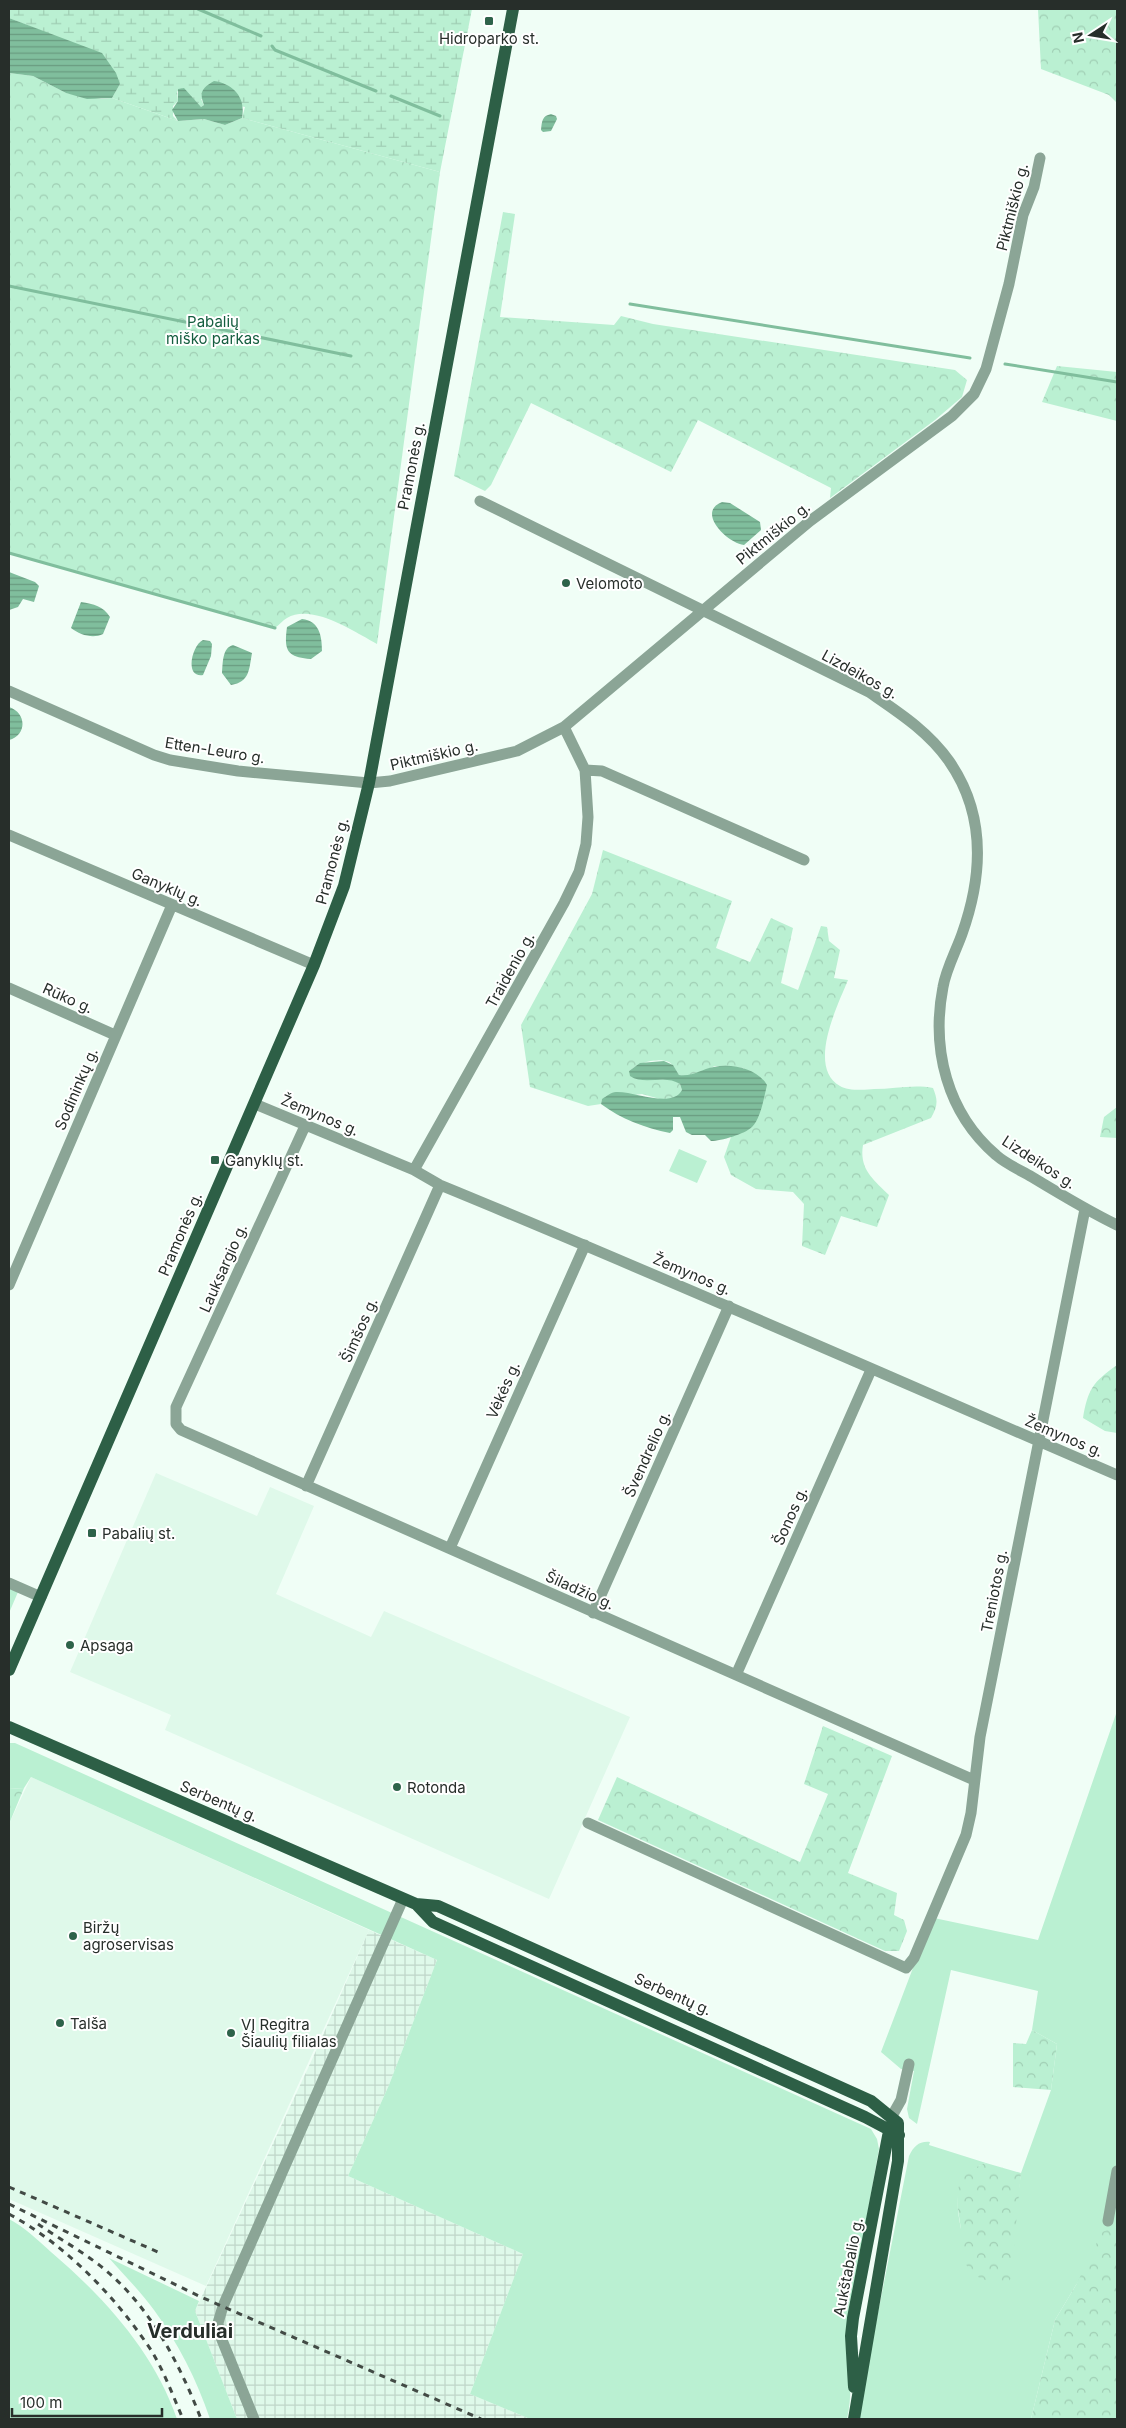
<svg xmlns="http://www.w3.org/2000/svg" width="1126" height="2428" font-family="Inter,sans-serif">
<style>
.built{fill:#dff9ea}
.industrial{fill:url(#industrial-grid)}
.green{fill:#baf0d2}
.forest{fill:url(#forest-crowns)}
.wetland{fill:url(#wetland-marsh)}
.water{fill:url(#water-rules)}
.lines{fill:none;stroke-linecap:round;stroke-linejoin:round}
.stream{stroke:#80be9d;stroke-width:3}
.minor{stroke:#8ba596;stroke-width:11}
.major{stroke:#2d5f46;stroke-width:12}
.rail{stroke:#424a45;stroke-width:3;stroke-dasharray:6 6;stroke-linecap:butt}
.poi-dot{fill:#2e634a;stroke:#fff;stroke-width:2}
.labels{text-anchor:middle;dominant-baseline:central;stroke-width:4;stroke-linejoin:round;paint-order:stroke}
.poi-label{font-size:15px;fill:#272e2a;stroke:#fff;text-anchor:start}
.street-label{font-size:15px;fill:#272e2a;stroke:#fff}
.park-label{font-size:15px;fill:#145e3f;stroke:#fff}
.district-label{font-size:20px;font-weight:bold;fill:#272e2a;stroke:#fff}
</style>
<defs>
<pattern id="industrial-grid" width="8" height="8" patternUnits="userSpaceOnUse" patternTransform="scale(1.25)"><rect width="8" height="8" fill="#dff9ea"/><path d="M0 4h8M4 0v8" fill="none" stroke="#bfd6c9"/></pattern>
<pattern id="forest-crowns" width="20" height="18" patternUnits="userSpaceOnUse" patternTransform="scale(1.25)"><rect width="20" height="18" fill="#baf0d2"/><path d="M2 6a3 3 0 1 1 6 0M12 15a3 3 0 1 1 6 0" fill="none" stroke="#a0ceb4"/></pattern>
<pattern id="wetland-marsh" width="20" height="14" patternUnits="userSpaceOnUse" patternTransform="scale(1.25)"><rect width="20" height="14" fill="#baf0d2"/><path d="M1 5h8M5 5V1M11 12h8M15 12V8" fill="none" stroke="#a0ceb4"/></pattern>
<pattern id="water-rules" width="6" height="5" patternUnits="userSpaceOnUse" patternTransform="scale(1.25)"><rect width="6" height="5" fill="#80be9d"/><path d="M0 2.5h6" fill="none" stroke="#699b80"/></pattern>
</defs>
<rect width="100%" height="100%" fill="#f0fef6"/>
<path class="built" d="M156,1473l101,43 13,-29 44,19 -38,88 95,43 13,-26 246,106 -81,182 -384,-169 6,-15 -101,-43z
M31,1777l338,153 -163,356 -197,-87v-375z"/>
<path class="industrial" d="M369,1930l68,30 -48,125 -41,91 175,78 -53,140 60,25h-293l-42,-108 120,-258z"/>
<path class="green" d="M679,1149l28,12 -10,22 -28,-12z
M9,1588l9,4 -9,21z
M1117,1711l-1,516 -40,58 -21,35 -24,99h-174l52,-263c5,-10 10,-15 21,-14l-1,3 57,18c-32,12 -31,37 -25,66l54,-10 6,-46 30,-83 6,-46 -25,-14 6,-39 -87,-21 -34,154 -8,-6 -2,-9 7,-38 -13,-2 -20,-17 35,-92 18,-42 104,22z
M9,1743h6l856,386 6,10 2,10 -29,162c-4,36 5,73 -3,108h-317l-60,-25 53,-140 -175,-78 41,-91 48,-125 -406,-183 -7,11 -15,1z
M9,2219c15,8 29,21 42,33 53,45 103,100 126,167h-168z
M109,2258l90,43 -4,10 42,108h-27c-13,-39 -32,-76 -56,-109 -13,-18 -30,-35 -45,-52z"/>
<path class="forest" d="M1038,9h79v94l-8,-8 -68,-26z
M9,73l24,3 33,17 35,6 11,-1 66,23 26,-2 21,6 17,-7 198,54 -63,472c-22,-12 -65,-41 -90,-26 -4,2 -8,7 -12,10l-266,-75z
M503,212l12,2 -15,103 114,8 7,-9 32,8 302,46 12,10 -5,17 -27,23 -105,78 1,-10 -133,-68 -27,52 -140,-69 -40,82 -6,6 -31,-15z
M1057,366l60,6v49l-75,-19z
M603,850l129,51 -16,47 34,14 21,-44 22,10 -12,55 17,7 23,-64 6,1 2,14 11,9 -6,28 14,2c-11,27 -41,87 -8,106 7,5 26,4 34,3 20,0 40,-5 59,-1 5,12 5,18 -2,30l-68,27c-4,24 10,34 26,50l-12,32 -36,-11 -16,39 -23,-9 2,-42 -11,-12 -37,-3 -25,-14 -7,-18 7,-20 21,-10 -8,-59 -29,-2 -26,11 -10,-2c-3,-4 -5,-10 -10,-13 -12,-5 -31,1 -40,9l31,9 12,-1 8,5 2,6 -2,6 -13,5 -25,-7 -40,5 -1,5 -13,2 -58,-19 -9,-62 71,-131z
M1117,1107v31l-17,-1 4,-20z
M1117,1365v68l-12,-2 -22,-13c5,-29 10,-36 34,-53z
M823,1726l69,30 -44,117 49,20 -3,22 10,5 3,11 -8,20h-14l-287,-131 19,-43 183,85 28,-68 -24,-10z
M24,1788l-15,36v-35z
M1032,2030l25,14 -6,46 -38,-3v-44l13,1z
M986,2163l35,10 -10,105 -5,8c-10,-3 -25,-6 -33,-12 -10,-7 -9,-25 -11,-36 -3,-34 -17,-60 24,-75z
M1117,2219v200h-86l24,-99 21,-35 26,-53 14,-5z"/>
<path class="wetland" d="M9,9h463l-32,163 -198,-54 3,-11 -44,-8 3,6 -3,2 -24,-16 1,10 -5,5v10l5,5 -66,-23 8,-14 -68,-49 -43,-17z"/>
<path class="water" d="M9,18l93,35 14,20 4,11 -8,14 -25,1 -21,-6 -33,-17 -24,-3z
M214,81c20,3 32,17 28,37l-17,7 -21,-6 -26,2 -6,-11 6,-9v-12l6,-1 17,19 3,-2c-5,-13 -2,-17 10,-24z
M551,114l5,2 1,3 -6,12 -8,1 -2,-2c1,-9 1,-14 10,-16z
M722,502l8,1 30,19 1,8 -17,15c-17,-2 -48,-33 -22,-43z
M9,572l26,10 4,4 -5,16 -11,-3 -5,8 -9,3z
M81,602c13,2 22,4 29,15l-7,17c-10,5 -23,1 -32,-6z
M302,619c17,2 20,16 20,32l-11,8c-25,-2 -27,-9 -24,-32z
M203,640l7,1 2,3 -1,12 -8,19c-19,3 -11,-30 0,-35z
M233,645l19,8c-3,16 -2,29 -21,32l-9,-12c1,-10 0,-25 11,-28z
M9,707c18,6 18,28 0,33z
M664,1061l9,4 6,10c14,2 22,-6 35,-8 18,-4 44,2 53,18 -3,12 -6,33 -15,42 -7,7 -31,14 -41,14l-6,-6h-13l-6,-3 -6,-15h-7v13l-3,3c-25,-5 -49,-14 -69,-29l1,-5c5,-3 9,-7 14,-7 19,-1 56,17 66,-2l-2,-6c-15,-10 -35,2 -50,-8l-1,-5 11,-8z"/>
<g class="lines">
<path class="stream" d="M198,9l63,27
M272,46l3,4 101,41
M391,96l49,20
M9,286l342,70
M630,304l340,54
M1005,364l112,18
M9,553l266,75"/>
<path class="minor" d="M480,501l389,191c29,20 59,39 80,69 37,53 34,114 13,173 -6,17 -16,35 -19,53 -12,62 4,126 53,168 10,9 24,15 36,22 28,17 56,34 85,48
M9,691l145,64 16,5 68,11 131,12 21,-2 127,-30 47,-24 246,-206 142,-105 22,-22 12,-25 23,-85 14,-69 11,-28 6,-29
M585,770l17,1 202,89
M9,835l305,130
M9,988l106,47
M255,1104l159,66 26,15c227,93 452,193 677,290
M305,1126l-129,281v17l5,6 793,350
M414,1170l150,-267 15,-31 7,-28 2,-27 -3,-47 -21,-43
M9,1285l163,-380
M306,1486l134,-301
M450,1548l135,-303
M9,1583l32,14
M593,1613l136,-307
M736,1675l135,-305
M588,1823l318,145 8,-10 52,-123 5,-22 9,-76 105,-528
M892,2116l9,-16 8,-36
M1108,2221l9,-50
M254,2419l-34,-84 -2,-12 5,-17 180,-407"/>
<path class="major" d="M9,1670l305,-705 30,-79 25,-103 144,-774
M9,1727l407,177 22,2 433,195 27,22v38l-44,258
M416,1904l17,18 432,195 34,18
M854,2387l-3,-51 2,-18 37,-192"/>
<path class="rail" d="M9,2187l149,65
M9,2204l192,93 280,122
M9,2214c57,31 106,82 142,136 13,21 22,46 32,69
M38,2224c23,16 51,31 72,50 43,38 71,93 91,145"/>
</g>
<g class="poi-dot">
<rect x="484" y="16" width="10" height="10" rx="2.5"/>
<circle cx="566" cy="583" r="5"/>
<rect x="210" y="1155" width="10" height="10" rx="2.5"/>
<rect x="87" y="1528" width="10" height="10" rx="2.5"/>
<circle cx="70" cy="1645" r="5"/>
<circle cx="397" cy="1787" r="5"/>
<circle cx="73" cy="1936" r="5"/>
<circle cx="60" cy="2023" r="5"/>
<circle cx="231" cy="2033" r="5"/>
</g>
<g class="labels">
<g class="poi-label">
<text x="489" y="38" text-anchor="middle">Hidroparko st.</text>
<text x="576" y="583">Velomoto</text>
<text x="225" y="1160">Ganyklų st.</text>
<text x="102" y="1533">Pabalių st.</text>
<text x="80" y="1645">Apsaga</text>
<text x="407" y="1787">Rotonda</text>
<text x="83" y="1927">Biržų<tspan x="83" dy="17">agroservisas</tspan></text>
<text x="70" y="2023">Talša</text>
<text x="241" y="2024">VĮ Regitra<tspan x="241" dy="17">Šiaulių filialas</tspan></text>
</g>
<g class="street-label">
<text transform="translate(1012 207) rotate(-76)">Piktmiškio g.</text>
<text transform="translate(411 466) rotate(-79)">Pramonės g.</text>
<text transform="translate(773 533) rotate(-39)">Piktmiškio g.</text>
<text transform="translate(860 674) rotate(29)">Lizdeikos g.</text>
<text transform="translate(215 750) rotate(9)">Etten-Leuro g.</text>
<text transform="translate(434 755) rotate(-13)">Piktmiškio g.</text>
<text transform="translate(332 861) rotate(-75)">Pramonės g.</text>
<text transform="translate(167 887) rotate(23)">Ganyklų g.</text>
<text transform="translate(510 970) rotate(-61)">Traidenio g.</text>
<text transform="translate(68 998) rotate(24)">Rūko g.</text>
<text transform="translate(76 1089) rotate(-67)">Sodininkų g.</text>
<text transform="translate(320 1115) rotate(23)">Žemynos g.</text>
<text transform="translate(1039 1162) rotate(33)">Lizdeikos g.</text>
<text transform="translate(180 1234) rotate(-67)">Pramonės g.</text>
<text transform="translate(223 1268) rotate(-66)">Lauksargio g.</text>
<text transform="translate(692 1274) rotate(23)">Žemynos g.</text>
<text transform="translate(359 1330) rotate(-66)">Šimšos g.</text>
<text transform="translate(503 1390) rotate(-66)">Vėkės g.</text>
<text transform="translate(1064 1436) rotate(23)">Žemynos g.</text>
<text transform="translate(647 1454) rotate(-66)">Švendrelio g.</text>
<text transform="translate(790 1516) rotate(-66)">Šonos g.</text>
<text transform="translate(580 1590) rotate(24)">Šiladžio g.</text>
<text transform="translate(994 1591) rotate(-79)">Treniotos g.</text>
<text transform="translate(219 1801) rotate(23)">Serbentų g.</text>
<text transform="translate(673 1994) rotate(24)">Serbentų g.</text>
<text transform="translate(848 2267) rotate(-79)">Aukštabalio g.</text>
</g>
<g class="park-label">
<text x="213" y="321">Pabalių<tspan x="213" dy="17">miško parkas</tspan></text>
</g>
<g class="district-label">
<text x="190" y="2331">Verduliai</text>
</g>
</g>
<rect width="1126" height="2428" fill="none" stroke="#272e2a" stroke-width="20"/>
<g transform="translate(1091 35) rotate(258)" stroke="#ffffff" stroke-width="4" paint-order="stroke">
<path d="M0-4L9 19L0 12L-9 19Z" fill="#272e2a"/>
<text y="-8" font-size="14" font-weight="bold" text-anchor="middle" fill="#272e2a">N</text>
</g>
<path d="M12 2408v8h150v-8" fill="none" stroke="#272e2a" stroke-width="2.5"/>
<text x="20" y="2408" font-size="15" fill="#272e2a" stroke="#ffffff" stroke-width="4" paint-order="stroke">100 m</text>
</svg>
